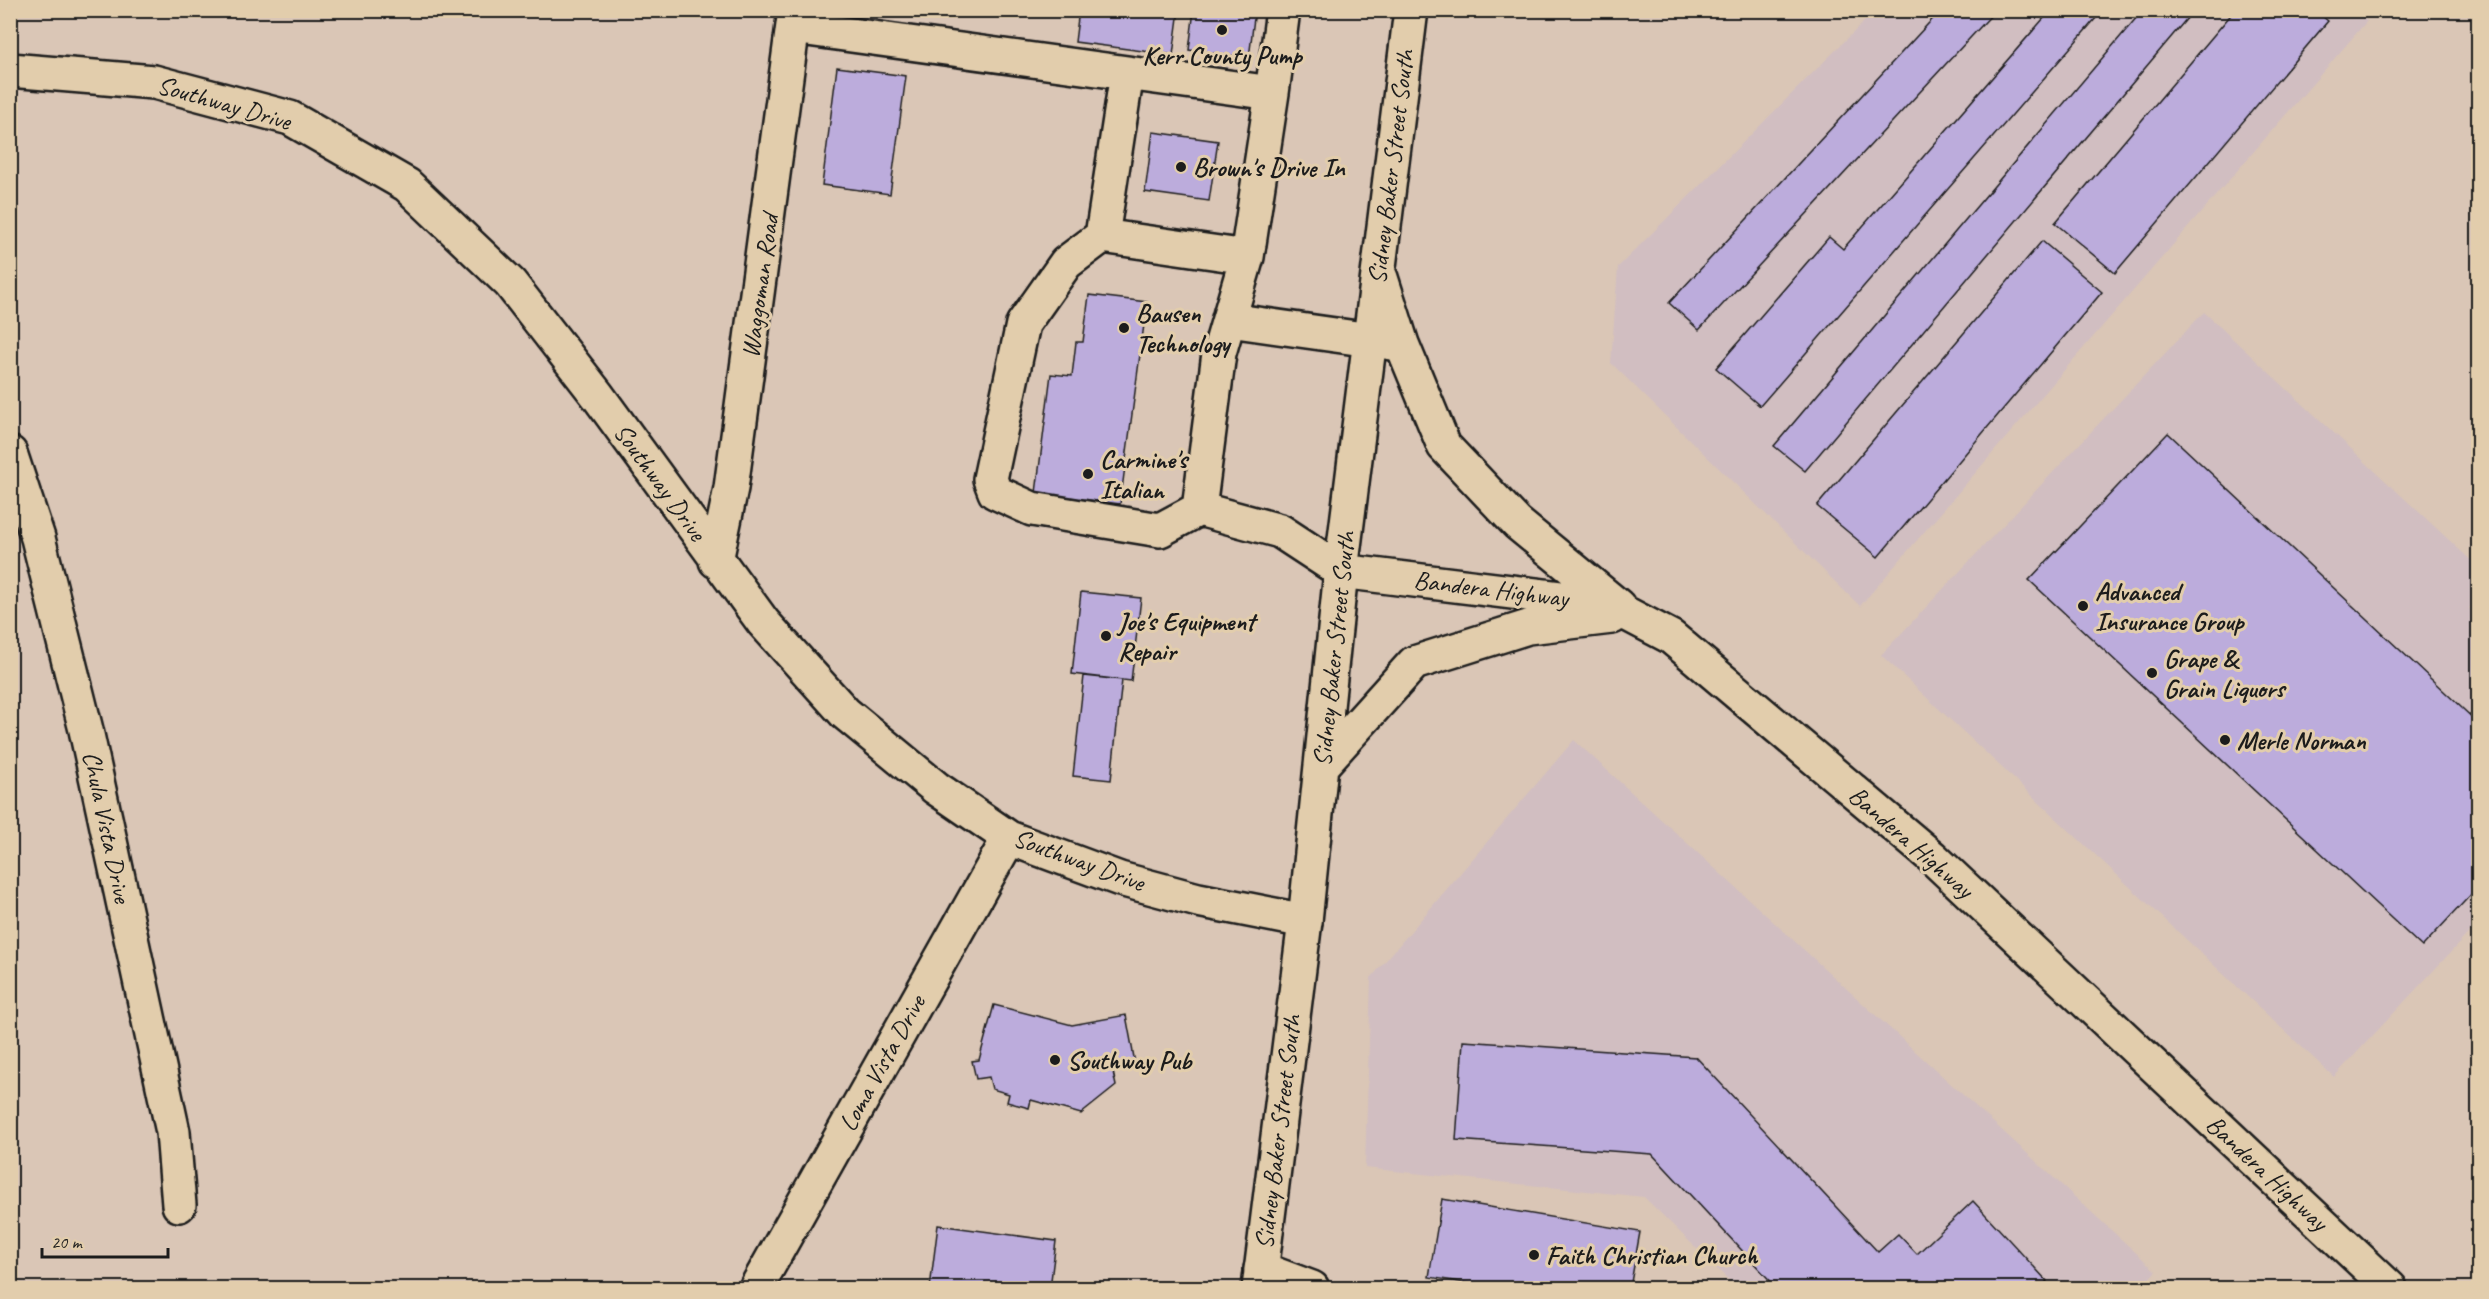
<svg xmlns="http://www.w3.org/2000/svg" width="2489" height="1299" font-family="Caveat,sans-serif">
<style>
.built{fill:#d1bec1}
.building{fill:#bcacdc;stroke:#1c1c1c;stroke-width:1.5}
.lines{fill:none;stroke-linecap:round;stroke-linejoin:round}
.minor-casing{stroke:#1c1c1c;stroke-width:38}
.major-casing{stroke:#1c1c1c;stroke-width:38}
.minor{stroke:#e2cdac;stroke-width:33}
.major{stroke:#e2cdac;stroke-width:33}
.poi-dot{fill:#1c1c1c;stroke:#e2cdac;stroke-width:2}
.labels{text-anchor:middle;dominant-baseline:central;stroke-width:6;stroke-linejoin:round;paint-order:stroke}
.poi-label{font-size:26px;font-weight:bold;fill:#1c1c1c;stroke:#e2cdac;text-anchor:start}
.street-label{font-size:26px;fill:#1c1c1c;stroke:#e2cdac}
</style>
<rect width="100%" height="100%" fill="#dac6b6"/>
<filter id="ink" filterUnits="userSpaceOnUse"><feTurbulence type="fractalNoise" baseFrequency=".0167" numOctaves="2"/><feDisplacementMap in="SourceGraphic" scale="12" xChannelSelector="R" yChannelSelector="G"/><feConvolveMatrix kernelMatrix="1 2 1 2 8 2 1 2 1" color-interpolation-filters="sRGB"/></filter>
<g filter="url(#ink)">
<path class="built" d="M2355,10l12,11 -507,585 -249,-243 7,-96 257,-256z
M2204,312l274,255v31l-9,10 9,9v306l-144,154 -453,-422z
M1574,740l582,531 -16,17h-403l-93,-91 -279,-29 6,-190z"/>
<path class="building" d="M1079,10h100l-6,45 -98,-13z
M1194,10h61l-6,48 -60,-8z
M1941,10h55l-297,320 -30,-27z
M2051,10h52l-343,396 -44,-38 113,-131 14,12z
M2143,10h51l-389,461 -31,-25z
M2235,10h80l13,11 -213,252 -60,-50z
M837,67l69,9 -16,118 -68,-9z
M1153,132l65,9 -9,60 -64,-9z
M2042,241l60,51 -224,265 -61,-51z
M1089,295l58,7 -27,202 -84,-11 15,-119 21,2 4,-34h7z
M2168,433l310,290v164l-56,60 -393,-367z
M1081,592l60,6 -10,83 -59,-7z
M1084,676l38,4 -11,100 -38,-4z
M994,1005l78,20 54,-10 9,48 -23,4 4,19 -35,28 -50,-14 -2,8 -22,-6 2,-8 -17,-5 -3,-12 -13,2 -4,-18 7,-1z
M1463,1041l233,16 182,195 20,-18 19,20 56,-53 74,80 -7,7h-263l-125,-134 -196,-14z
M1442,1199l198,33 -10,56h-134l-67,-11z
M938,1225l118,16 -6,47h-120z"/>
<g class="lines">
<g class="minor-casing">
<path id="minor" d="M793,27l479,66 11,-83
M10,70l144,12 136,36 117,67 103,98 88,113 165,226 82,91 91,75 73,50 111,41 78,21 107,21
M1127,73l-25,163 145,21 25,-164
M1102,236l-36,27 -43,61 -33,155 5,13 37,17 128,21 39,-21
M1247,257l-28,96 -20,156 81,22 61,40
M1229,320l170,24
M10,453l28,85 48,192 87,402 6,73
M716,561l15,-73 64,-478
M1261,1269l51,19
M756,1288l253,-450"/>
</g>
<g class="major-casing">
<path id="major" d="M1381,278l21,66 42,102 73,77 101,83
M1341,571l244,30 44,14 42,22 261,220 458,431
M1321,766l93,-103 114,-36 84,-10
M1259,1288l46,-367 36,-350 70,-561"/>
</g>
<use href="#minor" class="minor"/>
<use href="#major" class="major"/>
</g>
</g>
<g class="poi-dot">
<circle cx="1222" cy="30" r="6"/>
<circle cx="1181" cy="167" r="6"/>
<circle cx="1124" cy="328" r="6"/>
<circle cx="1088" cy="474" r="6"/>
<circle cx="2083" cy="606" r="6"/>
<circle cx="1106" cy="636" r="6"/>
<circle cx="2152" cy="673" r="6"/>
<circle cx="2225" cy="740" r="6"/>
<circle cx="1055" cy="1060" r="6"/>
<circle cx="1534" cy="1255" r="6"/>
</g>
<g class="labels">
<g class="poi-label">
<text x="1222" y="55" text-anchor="middle">Kerr County Pump</text>
<text x="1193" y="167">Brown's Drive In</text>
<text x="1136" y="313">Bausen<tspan x="1136" dy="30">Technology</tspan></text>
<text x="1100" y="459">Carmine's<tspan x="1100" dy="30">Italian</tspan></text>
<text x="2095" y="591">Advanced<tspan x="2095" dy="30">Insurance Group</tspan></text>
<text x="1118" y="621">Joe's Equipment<tspan x="1118" dy="30">Repair</tspan></text>
<text x="2164" y="658">Grape &amp;<tspan x="2164" dy="30">Grain Liquors</tspan></text>
<text x="2237" y="740">Merle Norman</text>
<text x="1067" y="1060">Southway Pub</text>
<text x="1546" y="1255">Faith Christian Church</text>
</g>
<g class="street-label">
<text transform="translate(224 103) rotate(16)">Southway Drive</text>
<text transform="translate(1391 167) rotate(-83)">Sidney Baker Street South</text>
<text transform="translate(760 286) rotate(-82)">Waggoman Road</text>
<text transform="translate(660 482) rotate(54)">Southway Drive</text>
<text transform="translate(1491 589) rotate(7)">Bandera Highway</text>
<text transform="translate(1334 649) rotate(-84)">Sidney Baker Street South</text>
<text transform="translate(107 827) rotate(78)">Chula Vista Drive</text>
<text transform="translate(1911 842) rotate(41)">Bandera Highway</text>
<text transform="translate(1079 860) rotate(20)">Southway Drive</text>
<text transform="translate(882 1063) rotate(-61)">Loma Vista Drive</text>
<text transform="translate(1278 1132) rotate(-83)">Sidney Baker Street South</text>
<text transform="translate(2267 1173) rotate(43)">Bandera Highway</text>
</g>
</g>
<rect width="2489" height="1299" fill="none" stroke="#e2cdac" stroke-width="36"/>
<rect x="18" y="18" width="2453" height="1263" fill="none" stroke="#1c1c1c" stroke-width="2" filter="url(#ink)"/>
<path d="M42 1248v9h126v-9" fill="none" stroke="#1c1c1c" stroke-width="3"/>
<text x="51" y="1248" font-size="18" fill="#1c1c1c" stroke="#e2cdac" stroke-width="4.5" paint-order="stroke">20 m</text>
</svg>
